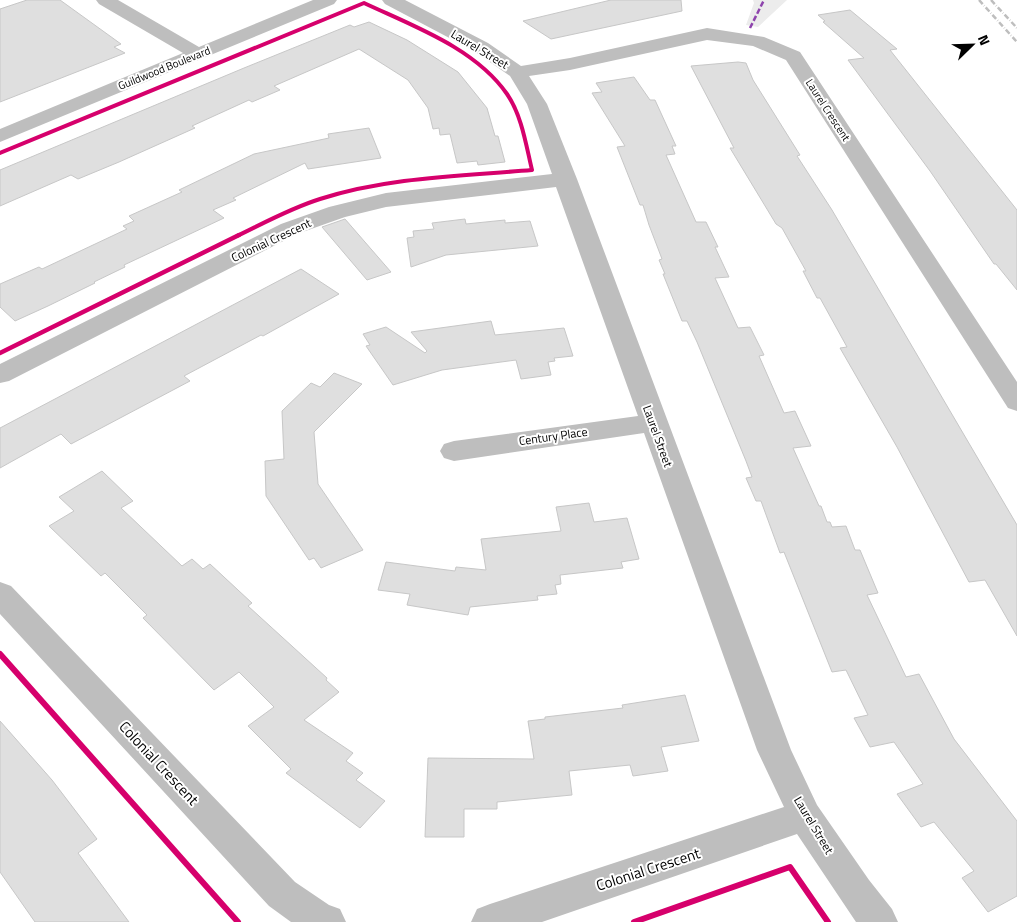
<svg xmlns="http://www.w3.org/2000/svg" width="1017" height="922" font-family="'Titillium Web',sans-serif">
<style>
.green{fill:#ececec}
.building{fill:#dfdfdf;stroke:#c7c7c7}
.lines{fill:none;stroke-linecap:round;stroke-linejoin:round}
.minor{fill:#bebebe;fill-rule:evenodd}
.rail{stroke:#bebebe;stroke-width:2.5;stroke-dasharray:5.5 2 0.5 2;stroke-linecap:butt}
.quiet{stroke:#8e44ad;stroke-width:2.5;stroke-dasharray:5.5 2.5;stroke-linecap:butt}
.cycleway-far2-casing{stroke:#fff;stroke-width:6}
.cycleway-far1-casing{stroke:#fff;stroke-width:8}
.cycleway-casing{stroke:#fff;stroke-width:9}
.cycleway-far2{stroke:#d6006c;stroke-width:4}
.cycleway-far1{stroke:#d6006c;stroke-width:4.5}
.cycleway{stroke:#d6006c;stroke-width:6}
.labels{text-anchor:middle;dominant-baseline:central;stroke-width:4;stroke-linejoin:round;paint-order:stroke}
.far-street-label{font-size:11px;fill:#000;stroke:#fff}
.street-label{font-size:12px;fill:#000;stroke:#fff}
.near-street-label{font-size:15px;fill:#000;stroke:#fff}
</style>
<rect width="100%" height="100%" fill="#fff"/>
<path class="green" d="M753,0h34l-29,27 -12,-2 8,-22z"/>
<path class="building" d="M27,0h33l61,44 -7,3 11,6 -125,49v-93z
M611,0h70l1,11 -131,28 -28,-18z
M850,10l47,39 -7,1 127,160v80l-21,-26h-2l-64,-93 -82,-111 16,-2 -41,-36 2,-1 -7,-6z
M369,22l38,18 51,32 29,36 8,28h3l7,26 -27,3 -1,-4 -20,2 -7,-29 -10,1 -1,-7 -6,1 -5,-21 -20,-28 -49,-31 -85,37 6,4 -28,12 -3,-2 -57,26 3,2 -76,34 -41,17 -7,-4 -71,31v-36l244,-102 106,-43 4,2z
M738,62l8,1 7,17 47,75 -3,1 35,54 185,315v111l-32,-56 -16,2 -72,-135 -57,-99 7,-1 -27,-49h-3l-14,-27h3l-24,-43 -6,-4 -46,-76h4l-43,-82z
M634,77l16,23h5l21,46h-4l3,8 -9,1 30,67h10l12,25h-3l14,30 -14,1 23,50 12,-1 14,28 -5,1 25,57 11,-2 16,35 -18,2 26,58h2l6,16h3l2,5 14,-1 9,24h5l18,43 -11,2 39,82 13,-3 35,65 63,82v75l-29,16 -26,-34 12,-7 -40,-49 -13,5 -24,-33 26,-10 -29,-42 -24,5 -16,-29 14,-3 -22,-45 -14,2 -48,-120 -4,1 -19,-52h-5l-10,-23 6,-1 -6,-16 -49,-119 -10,-21h-5l-19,-47h2l-6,-14 3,-1 -13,-34 -6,-20h-3l-23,-58 8,-1 -33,-53 10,-1 -6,-9z
M369,128l12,30 -73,11 -3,-6 -72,35 3,2 -23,10 11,8 -100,47 1,2 -31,15 1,1 -47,23 -33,15 -15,-14v-23l39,-17 3,2 85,-40 -4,-3 11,-5 -5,-5 53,-24 -3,-2 75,-36 75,-16 -1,-4z
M345,219l46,53 -24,8 -45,-53z
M465,219l1,5 39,-4v3l25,-2 8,25 -92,9 -35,12 -4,-29 7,-1 -1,-6 21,-2 -2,-6z
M301,269l38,25 -76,42 -2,-1 -77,41 6,5 -119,63 -10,-10 -61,34v-40z
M491,321l4,14 69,-7 9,28 -19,2 1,3 -7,1 3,13 -30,4 -5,-19 -74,10 -49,15 -27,-39 4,-1 -7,-11 23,-7 39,26 2,-2 -16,-19z
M334,373l28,11 -48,48 4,52 45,66 -42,18 -7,-10 -5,2 -43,-64 -1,-35 19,-2 -2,-48 29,-28 9,4z
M102,471l31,30 -12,7 61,58 10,-7 11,10 7,-5 42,39 -4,3 79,72 -1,2 13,12 -35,28 49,33 -7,8 17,12 -7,7 29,21 -25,27 -74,-55 5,-4 -43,-43 26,-19 -35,-35 -25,18 -71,-72 4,-3 -42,-42 -4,3 -52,-50 25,-15 -15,-14z
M589,503l5,19 33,-4 12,41 -18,3 2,6 -63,7 1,9 -6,1 2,9 -20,2 1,4 -68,7 -2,8 -61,-10 3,-11 -32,-4 8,-28 69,9 1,-4 30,3 -5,-31 80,-8 -5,-24z
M685,695l14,46 -38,6 7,24 -35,5 -3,-11 -61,6 3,24 -75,7v7h-33v28h-39l3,-79 106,1 -6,-38 17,-2v-2l78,-9 -1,-3z
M0,721l52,59 45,59 -19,14 51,69h-94l-35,-50z"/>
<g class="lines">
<path class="minor" d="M96,0h22l81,47 114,-47h24l-3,4 -334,138v-13l183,-76 -84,-49z
M382,0h23l83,43 33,23 49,-8 137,-30 57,9 36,15 217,330v29l-9,-3 -222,-348 -33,-14 -46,-6 -137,30 -41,6 18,28 30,75 214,571 26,55 52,75 23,29 6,13h-42l-59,-88 -255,88h-71l6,-13 13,-5 294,-97 -27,-57 -113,-317 -190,28 -10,-3 -4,-7 4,-7 10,-3 184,-25 -82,-229 -170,20 -41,10 -48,17 -288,147 -9,2v-19l281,-140 48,-17 57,-14 166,-19 -25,-70 -17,-28 -36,-25 -89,-47z
M0,582l11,4 284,296 34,23 11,4 6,13h-55l-22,-16 -269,-292z"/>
<path class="rail" d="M979,0l38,42
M991,0l26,28"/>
<path class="quiet" d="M750,28l14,-28"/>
<g class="cycleway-far2-casing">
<path id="cycleway-far2" d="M0,153l364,-150c49,23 111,45 143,91 15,22 19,51 25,76 -70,6 -144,7 -212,29 -29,9 -56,24 -83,37"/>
</g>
<g class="cycleway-far1-casing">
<path id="cycleway-far1" d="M0,353l239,-118"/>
</g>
<g class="cycleway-casing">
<path id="cycleway" d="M0,654l238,268
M634,922l156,-55 38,55"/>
</g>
<use href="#cycleway-far2" class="cycleway-far2"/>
<use href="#cycleway-far1" class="cycleway-far1"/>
<use href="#cycleway" class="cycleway"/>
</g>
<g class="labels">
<g class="far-street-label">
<text transform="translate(164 68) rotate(-22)">Guildwood Boulevard</text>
<text transform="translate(828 110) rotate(57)">Laurel Crescent</text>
</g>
<g class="street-label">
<text transform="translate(480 49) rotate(31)">Laurel Street</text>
<text transform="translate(271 240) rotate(-25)">Colonial Crescent</text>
<text transform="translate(553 436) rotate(-8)">Century Place</text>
<text transform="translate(658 436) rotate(70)">Laurel Street</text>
<text transform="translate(814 825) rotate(59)">Laurel Street</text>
</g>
<g class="near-street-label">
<text transform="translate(159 763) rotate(47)">Colonial Crescent</text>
<text transform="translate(648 869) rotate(-18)">Colonial Crescent</text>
</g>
</g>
<g transform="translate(972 45) rotate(67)" stroke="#ffffff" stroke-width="4" paint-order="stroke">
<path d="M0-4L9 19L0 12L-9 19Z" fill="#000000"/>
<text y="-8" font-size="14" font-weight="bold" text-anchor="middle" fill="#000000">N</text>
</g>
</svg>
